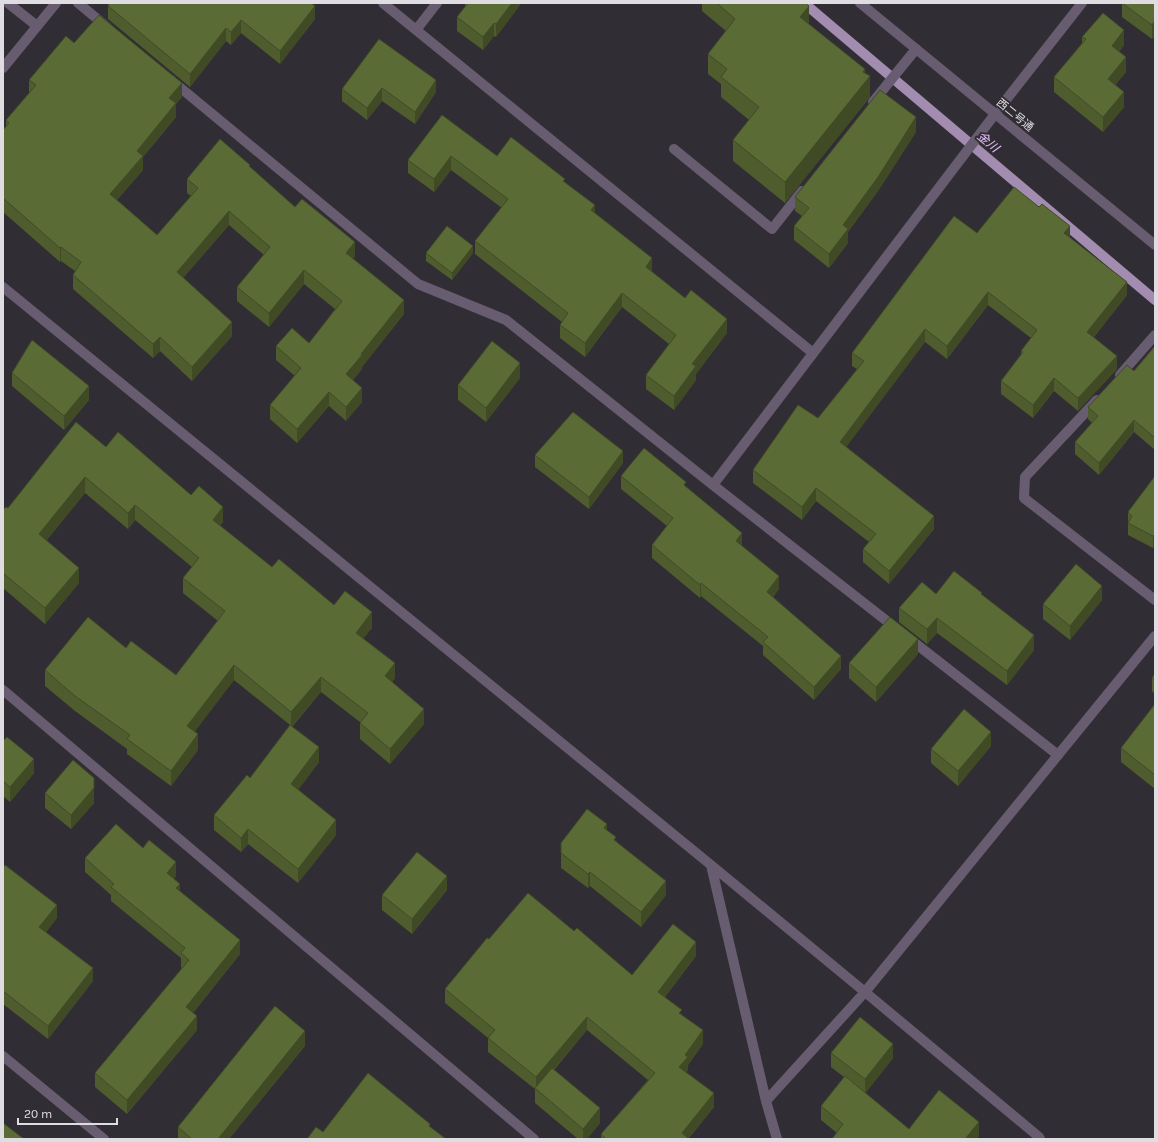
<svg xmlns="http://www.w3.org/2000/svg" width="1158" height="1142" font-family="Karla,'Noto Sans JP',sans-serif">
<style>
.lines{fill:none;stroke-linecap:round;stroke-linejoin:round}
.stream{stroke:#a28caf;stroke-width:10}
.service{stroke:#685c70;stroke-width:10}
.minor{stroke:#685c70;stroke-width:10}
.tertiary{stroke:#685c70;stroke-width:10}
.wall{fill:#4e5c2e}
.shaded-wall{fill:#404b26}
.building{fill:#5b6b36;stroke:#404b26}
.labels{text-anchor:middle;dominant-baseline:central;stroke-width:4;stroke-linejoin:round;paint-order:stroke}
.street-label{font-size:11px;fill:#e0dde2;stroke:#312d34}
.water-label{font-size:12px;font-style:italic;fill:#eac5ff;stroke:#312d34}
</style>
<rect width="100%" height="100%" fill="#312d34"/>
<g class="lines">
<path class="stream" d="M804,3l351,297"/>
<path class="service" d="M873,102l43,-53
M674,149l98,80 30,-38
M1120,375l35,-40
M1097,400l-72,77 -1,21 131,102"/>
<path class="minor" d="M8,3l29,23
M78,3l29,24
M383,3l430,350
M416,30l21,-27
M171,80l247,204 88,36 207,165 345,270
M3,287l708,578 154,127 -99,109
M713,485l282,-371 87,-111
M3,690l531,449
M711,865l55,236 11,38
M3,1056l101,83"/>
<path class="tertiary" d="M860,3l295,242
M3,68l53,-65
M1040,1139l-1,-2 -174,-145 290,-356"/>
</g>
<path class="wall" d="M108,3h203l4,16 -35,45 -39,-31 -10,12 -5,-4 -36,46 -82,-68z
M465,3h55v2l-24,32 -2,-1 -11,14 -26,-19v-14l8,-10z
M702,3h103l4,21 56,49 5,24 -85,106 -52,-42v-21l16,-20 -28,-23v-13l-13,-10v-20l18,-23 -24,-20z
M1122,3h33v34h-1l-2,2 -30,-22z
M1082,37l42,8 -5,7 7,20 -11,13 9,22 -21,25 -49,-40v-15l28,-34z
M379,39l57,53 -21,32 -33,-23 -15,19 -25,-19v-12z
M74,43l108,54 -6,7v13l-33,40v13l-26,30 40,35 34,-39 -4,-3v-14l63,-11 45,39 60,49 -2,3 51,55 -42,53v2l-9,11 9,22 -16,19 -17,-15 -32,37 -27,-24v-14l25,-29 -19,-16v-14l33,-3 26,-34 -31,-25 -35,43 -32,-26v-14l27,-32 -35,-30 -46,53 49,58 -40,45 -32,-30 -7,7 -80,-69v-14l2,-4 -14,-10 -1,1 -57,-50v-82l3,-3v-7l23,-26v-14z
M442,115l55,41 68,27 87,89 75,61 -31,41v6l-22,30 -28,-21v-14l23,-31 -47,-37 -37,50 -25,-19v-13l2,-3 -87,-68v-13l27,-33 -51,-38 -17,22 -26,-19v-13z
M916,132l-38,59 -30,41v11l-19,25 -35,-28v-14l8,-10 -7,-5v-14z
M977,233l93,4 57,58 -33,42 23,32 -39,42 -24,-20 -21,27 -32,-24v-13l20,-26v-4l10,-13 -43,-33 -41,54 -22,-17 -79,105 88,82 -45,55 -26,-22v-13l6,-7 -53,-41 -14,19 -49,-37v-13l65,-52 39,-49 -5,-3v-13z
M426,253h47l-21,27 -26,-19z
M1155,346v104l-21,-18 -35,43 -24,-21v-12l17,-19 -4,-4v-12l46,-36z
M12,373l77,27 -25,30 -52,-44z
M520,378l-34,44 -28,-22v-15z
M106,447l117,75 -3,4 52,41 100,61 -9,10 32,40 -3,4 32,42 -34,40 -30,-25v-17l-39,-30 -29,35 27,35 -21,28 38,45 -38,48 -50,-39 -7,8 -27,-22v-15l36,-37 40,-53 -56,-45 -40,52 4,18 -27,36 -44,-32v-5l-52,-38 -30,-25v-16l81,-22 50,27 42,-54 -35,-28v-15l9,-11 -57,-47 -7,9 -43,-36 -39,48 33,42 -34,41 -42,-36v-78z
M535,455l88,8 -34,46 -54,-42z
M621,476l65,11 56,59 37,43 -6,8 68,72 -27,31 -51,-45v-9l-62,-50 -1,2 -48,-40v-13l15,-19 -46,-37z
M1155,476v70l-2,2 -25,-13v-23z
M936,594l46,1 52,55 -27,35 -70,-52 -10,11 -28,-22v-14z
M1102,600l-32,40 -27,-21v-15z
M918,654l-42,48 -27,-24v-15z
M1155,674v20l-3,-3v-13z
M1155,704v85l-34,-27v-14z
M3,741l31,32 -24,29 -7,-6z
M991,746l-33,40 -27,-23v-14z
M45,793l49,10 -23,26 -26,-21z
M607,831l9,10 50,54 -25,32 -51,-41 -2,2 -27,-20v-25z
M143,848l33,28 -2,2 6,14 60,62 -47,59 4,17 -70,84 -32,-27v-14l87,-105 -1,-1v-9l-70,-57v-6l-26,-23v-14z
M3,868l54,50 -11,14 47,49 -45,58 -45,-35z
M447,890l-35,44 -30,-24v-15z
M574,931l58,44 64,-19 -31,41 17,18 21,29 -15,21v5l-2,2 28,35 -25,31v1h-88v-5l47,-54 -61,-50 -33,40 46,53 -13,16h-9l-43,-36v-14l-47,-37v-14l-43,-35v-14l44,-50z
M305,1046l-76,93h-51v-12z
M831,1053l62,5 -28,35 44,36 70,7 -2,3h-145l5,-6 -16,-13v-14l23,-29 -13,-10z"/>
<path class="shaded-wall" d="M512,3h8v2l-24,32v-13z
M315,6v13l-35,45v-13z
M809,6v20l-9,-9z
M241,20v13l-10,12v-13z
M1154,22v15l-2,2v-14z
M494,23v13l-11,14v-13z
M226,28v13l-36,46v-13z
M1124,30v15l-12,16v-15z
M1126,57v15l-18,22v-15z
M865,69v13l5,-6v21l-85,106v-21z
M436,80v12l-21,32v-12z
M182,83v14l-6,7v13l-33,40v13l-33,38v-14l59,-96z
M382,88v13l-15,19v-12z
M1124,92v15l-21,25v-15z
M916,117v15l-38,59 -30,41v11l-19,25v-14l14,-29z
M451,156v14l-17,22v-13z
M595,205v14l-4,-9z
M229,211v14l-52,60v-13z
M1070,226v12l-6,-5z
M355,242v14l-9,11v-14z
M473,246v7l-21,27v-7z
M61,247v14l-1,1v-14z
M652,258v14l-6,-5z
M304,270v14l-35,43v-14z
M1127,282v13l-40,50v-13z
M988,292v13l-41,54v-13z
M622,293v14l-37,50v-14z
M404,300v14l-42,53v2l-16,19v-14l15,-20z
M727,319v14l-31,41v6l-22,30v-14l18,-32z
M232,322v14l-40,45v-14z
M925,329v13l-85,113v-13z
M160,337v14l-7,7v-14z
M1117,356v13l-39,42v-13z
M520,363v15l-34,44v-14z
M1054,378v13l-21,27v-13z
M89,386v14l-25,30v-14z
M362,388v14l-16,19v-14z
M329,392v14l-32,37v-14z
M1134,420v12l-35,43v-12z
M623,451v12l-34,46v-12z
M85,477v16l-46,57v-16z
M816,488v13l-14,19v-13z
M135,505v15l-7,9v-16z
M223,507v15l-10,13v-15z
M934,516v13l-45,55v-13z
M742,533v13l-6,-5z
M1155,534v12l-2,2v-12z
M79,568v15l-34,41v-16z
M779,576v13l-12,16v-13z
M701,583v13l-1,2v-13z
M1102,586v14l-32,40v-14z
M372,612v16l-16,20v-15z
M937,618v15l-10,11v-15z
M1034,635v15l-27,35v-14z
M918,639v15l-42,48v-15z
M841,656v13l-27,31v-13z
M395,663v15l-10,13v-15z
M234,665v15l-47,62v-16z
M321,677v15l-30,35v-15z
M424,709v15l-34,40v-15z
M991,732v14l-33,40v-15z
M198,734v16l-27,36v-15z
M319,747v15l-28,37v-15z
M34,759v14l-24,29v-15z
M94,788v15l-23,26v-14z
M336,820v15l-38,48v-14z
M607,824v15l-3,-11z
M248,829v15l-7,8v-14z
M176,862v14l-9,11v-14z
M590,872v14l-2,2v-14z
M447,876v14l-35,44v-15z
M666,881v14l-25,32v-15z
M180,884v14l-4,-10z
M57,905v13l-18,22v-13z
M240,940v14l-54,67v-14z
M696,942v14l-38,50v-14z
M93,968v13l-45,58v-13z
M197,1016v14l-70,84v-14z
M587,1017v13l-51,60v-13z
M703,1030v14l-15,21v5l-9,10v-13l6,-12z
M305,1031v15l-76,93h-11z
M893,1044v14l-28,36v-15z
M714,1093v14l-26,32 -6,-6z
M600,1108v15l-13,16h-4v-10z
M979,1122v14l-2,3h-12z"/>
<path class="building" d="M110,3h201l4,3 -35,45 -39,-31 -10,12 -5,-4 -36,46 -82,-68z
M468,3h44l-16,21 -2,-1 -11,14 -26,-20z
M717,3h88l4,3 -9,11 65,52 -2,3 7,4 -85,106 -52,-42 26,-33 -38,-30 6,-8 -19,-15 27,-35z
M1122,3h33v20l-1,-1 -2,3z
M1103,13l21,17 -12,16 14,11 -18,22 16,13 -21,25 -49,-40 32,-38 -4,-2z
M99,15l83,68 -13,15 7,5 -39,48 6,5 -33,38 47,41 41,-47 -11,-9 33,-40 30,26 -1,1 46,41 7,-8 53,43 -9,11 58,47 -43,54 1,1 -16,19 16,14 -16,19 -17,-15 -32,37 -27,-24 31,-37 -25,-22 16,-18 17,15 33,-42 -38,-31 -35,43 -32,-26 33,-40 -41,-36 -52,61 55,50 -40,45 -32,-30 -7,7 -80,-69 8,-13 -20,-15 -1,1 -57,-50v-68l6,-7 -3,-3 30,-35 -7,-5 37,-44 8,7z
M379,39l57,41 -21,32 -33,-24 -15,20 -25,-19z
M880,90l36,27 -38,60 -35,48 5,4 -19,25 -35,-28 15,-18 -14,-11z
M442,115l55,41 14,-19 54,42 -2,2 32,24 -4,5 61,48 -6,9 39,31 6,-8 36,29 -35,45 4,2 -22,30 -28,-21 30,-40 -54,-42 -37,50 -25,-18 8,-12 -93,-72 33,-42 -57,-43 -17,23 -26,-19z
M1014,187l25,20 3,-3 28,22 -6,7 63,49 -40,50 30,24 -39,42 -24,-20 -21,27 -32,-24 22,-29 -2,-1 16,-21 -49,-38 -41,54 -22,-17 -85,113 94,74 -45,55 -26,-22 13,-15 -60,-46 -14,19 -49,-37 45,-65 20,13 46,-57 -12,-8 102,-137 23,17z
M447,226l26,20 -21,27 -26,-20z
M32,340l57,46 -25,30 -52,-43z
M492,341l28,22 -34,45 -28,-23z
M1155,346v92l-21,-18 -35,43 -24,-21 23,-26 -10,-9 39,-42 7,6z
M573,412l50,39 -34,46 -54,-42z
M76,422l30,25 12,-15 73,63 8,-9 24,21 -10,13 59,47 7,-8 55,46 11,-14 27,21 -16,21 39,30 -10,13 39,33 -34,40 -30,-26 8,-10 -47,-36 -30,35 -57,-47 -47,61 11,8 -27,37 -44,-32 3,-4 -55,-39 -30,-26 43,-53 38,31 5,-7 45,34 49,-64 -42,-33 16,-20 -64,-53 -7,8 -43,-36 -46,57 40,34 -34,40 -42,-35v-63l3,-3 2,1z
M644,448l42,34 -2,3 58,48 -6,8 43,35 -12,16 74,64 -27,31 -51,-45 5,-5 -67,-54 -1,2 -48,-40 21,-27 -52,-42z
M1155,476v58l-2,2 -25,-13 4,-7 -4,-4z
M1076,564l26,22 -32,40 -27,-22z
M954,571l28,22 -1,1 53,41 -27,36 -70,-53 -10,11 -28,-21 23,-26 14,12z
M890,617l28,22 -42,48 -27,-24z
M1155,674v6l-3,-2z
M1155,704v71l-34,-27z
M964,709l27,23 -33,39 -27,-22z
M290,725l29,22 -28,37 45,36 -38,49 -50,-40 -7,9 -27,-23 33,-40 3,3z
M7,737l27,22 -24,28 -7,-6v-40z
M73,760l21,18v10l-23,27 -26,-22z
M587,809l20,15 -3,4 12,9 -2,3 52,41 -25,31 -51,-40 -2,2 -27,-21v-10z
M116,824l27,24 6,-8 27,22 -9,11 13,11 -4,4 64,52 -54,67 11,9 -70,84 -32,-27 94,-113 -8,-7 4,-5 -74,-61 3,-3 -29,-26z
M417,852l30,24 -35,43 -30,-24z
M5,865l52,40 -18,22 54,41 -45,58 -45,-35v-123z
M528,893l46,38 3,-3 55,47 41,-51 23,18 -38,50 24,18 -3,3 24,17 -18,25 3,2 -9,10 35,26 -32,40 7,6h-83l-5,-5 54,-61 -68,-56 -51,60 -48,-39 7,-8 -50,-41 42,-51 2,1z
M275,1006l30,25 -87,108h-26l-14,-12z
M860,1017l33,27 -28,35 -34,-26z
M552,1068l48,40 -17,21 -48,-41z
M368,1073l62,51 -1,2 17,13h-139l9,-12 7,5z
M845,1076l64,53 30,-39 40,32 -14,17h-133l11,-15 -22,-18z
M3,1123l21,16h-21z"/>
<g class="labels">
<g class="street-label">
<text transform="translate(1015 115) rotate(39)">西二号通</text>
</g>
<g class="water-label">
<text transform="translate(988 142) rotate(40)">金川</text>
</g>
</g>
<rect width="1158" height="1142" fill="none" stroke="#e0dde2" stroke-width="8"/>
<path d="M18 1118v6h99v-6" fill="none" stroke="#e0dde2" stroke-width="2"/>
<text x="24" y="1118" font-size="12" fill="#e0dde2" stroke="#312d34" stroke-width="3" paint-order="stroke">20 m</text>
</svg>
